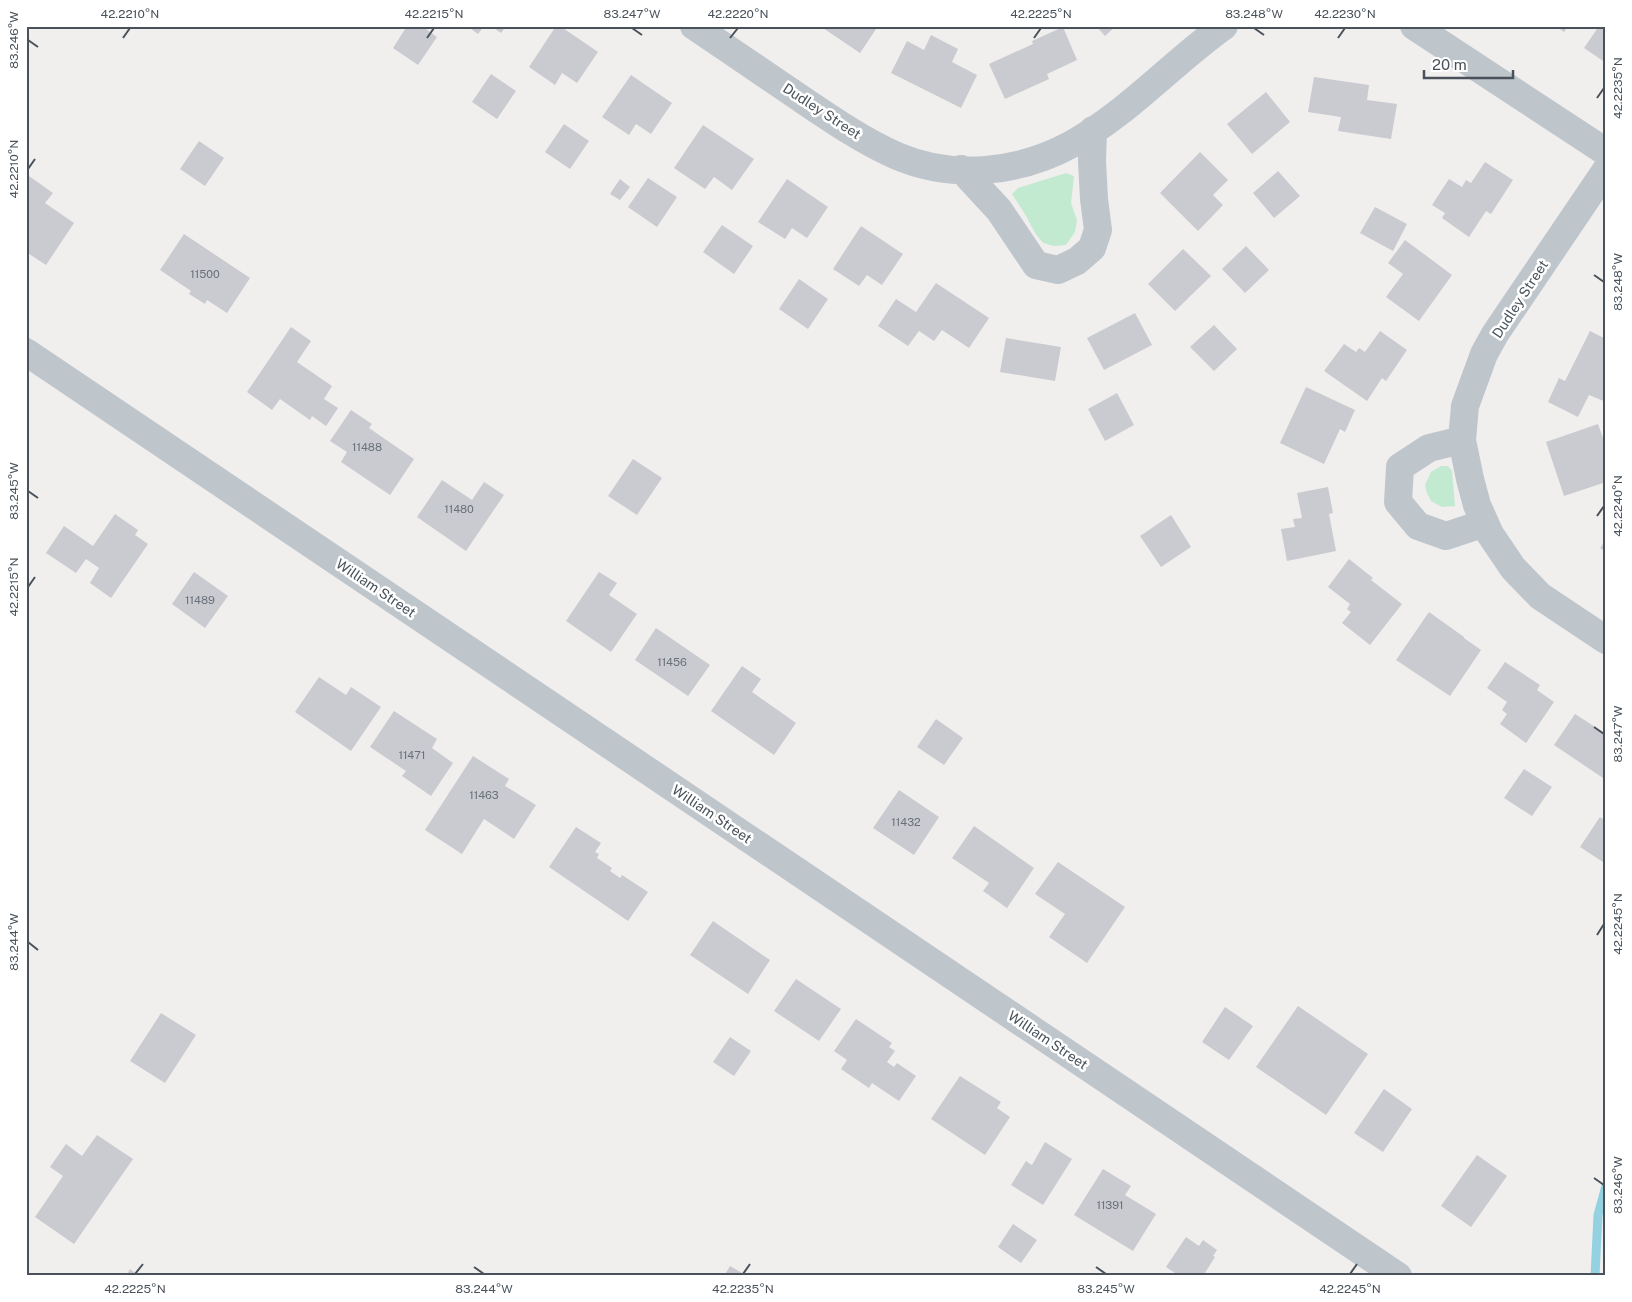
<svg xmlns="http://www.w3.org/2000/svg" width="1632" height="1302" font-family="'Public Sans',sans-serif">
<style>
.green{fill:#c2ead1}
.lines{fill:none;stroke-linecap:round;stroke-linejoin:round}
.stream{stroke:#94d2e2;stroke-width:9}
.building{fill:#c9cbd0}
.minor{stroke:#bec6cc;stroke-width:28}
.ticks{fill:none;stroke:#49525a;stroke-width:2}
.labels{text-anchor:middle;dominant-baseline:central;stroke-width:5;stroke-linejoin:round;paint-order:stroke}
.number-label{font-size:11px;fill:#697078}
.street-label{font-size:14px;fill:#49525a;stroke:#fff}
.neatline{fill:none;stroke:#49525a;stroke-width:2}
.ticks-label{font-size:12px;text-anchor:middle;fill:#49525a}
</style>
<rect width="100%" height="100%" fill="#f1eeee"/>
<path class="green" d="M1066,173l8,3 -3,27 6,17 -2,12 -9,13 -12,1 -11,-3 -8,-10 -9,-17 -14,-22 6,-6z
M1441,466h7l4,5 3,35 -13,1 -11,-6 -4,-8 -2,-8 6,-13z"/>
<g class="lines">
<path class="stream" d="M1595,1276l3,-61 8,-29"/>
</g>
<path class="building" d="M407,26h15l15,11 -19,28 -25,-17z
M467,26h17l-6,8z
M491,26h15l-5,7z
M556,26h4l38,26 -21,31 -15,-10 -7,12 -26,-18z
M820,26h58l-18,27z
M1096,26h20l-11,10z
M1556,26h12l-4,6z
M1599,26h7v37l-22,-15z
M1063,27l14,33 -30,14 2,5 -44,20 -16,-35 44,-20 -1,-3z
M931,35l27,14 -6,13 25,13 -16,33 -70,-35 16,-32 17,9z
M491,74l25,17 -19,28 -25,-17z
M631,75l41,28 -21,31 -15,-10 -7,11 -27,-18z
M1314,77l55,8 -2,15 30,4 -6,35 -53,-8 3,-14 -33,-5z
M1266,92l24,30 -38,32 -25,-30z
M564,124l25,17 -19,28 -25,-17z
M703,125l51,34 -22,31 -18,-13 -9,12 -31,-21z
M199,141l25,17 -19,28 -25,-17z
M1200,152l28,28 -15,15 10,10 -25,26 -38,-38z
M1485,162l28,18 -22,34 -5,-3 -17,26 -27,-19 3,-5 -13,-8 17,-26 13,8 4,-7 5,3z
M1278,171l22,25 -26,22 -21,-25z
M29,176l24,17 -8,10 29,20 -28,42 -20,-13v-73z
M648,178l29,19 -20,30 -29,-20z
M620,179l10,8 -10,13 -10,-6z
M787,179l41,28 -21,31 -15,-10 -7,11 -27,-17z
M1375,207l32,17 -14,27 -33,-18z
M722,225l31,21 -19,28 -31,-22z
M861,226l42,28 -21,31 -15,-10 -8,11 -26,-17z
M184,234l66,44 -23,35 -20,-13 -2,4 -16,-10 2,-3 -31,-21z
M1405,240l47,35 -33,46 -33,-24 17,-23 -15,-11z
M1246,246l23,24 -24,23 -23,-24z
M1183,249l28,27 -36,35 -27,-27z
M799,279l29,20 -20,30 -29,-20z
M936,283l53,35 -20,30 -27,-18 -8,11 -15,-10 -11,15 -30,-20 18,-27 20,13z
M1135,313l17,32 -48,25 -17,-32z
M1214,325l23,24 -23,22 -24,-24z
M291,327l20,14 -14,21 35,24 -8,13 14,9 -12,18 -14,-10 -2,4 -30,-21 -8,11 -25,-18z
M1380,331l27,19 -21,31 -4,-3 -15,23 -43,-30 20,-27 12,8 3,-4 6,4z
M1590,331l16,8v63l-17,-7 -11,22 -30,-15 11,-24 6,3z
M1006,338l55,9 -6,34 -55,-9z
M1306,387l49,23 -10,22 -5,-3 -16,35 -44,-21z
M1117,393l17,32 -29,16 -17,-32z
M351,410l21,14 -3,4 45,31 -24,36 -49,-33 6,-10 -17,-11z
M1598,424l8,22v36l-42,14 -18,-54z
M633,459l29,19 -25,37 -29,-19z
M442,480l30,20 12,-18 20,13 -38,56 -49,-34z
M1328,487l5,26 -4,1 7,37 -49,10 -6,-32 14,-2 -2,-8 9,-1 -5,-25z
M115,514l23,16 -3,5 13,9 -37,54 -21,-15 9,-15 -13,-9 -10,14 -30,-20 18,-27 29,20z
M1171,515l20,32 -30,20 -21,-31z
M1606,540v12l-6,-4z
M1349,559l24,19 -2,2 31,24 -32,41 -28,-22 9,-11 -4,-3 3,-5 -22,-17z
M194,572l34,24 -23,32 -33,-24z
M599,572l18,11 -8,12 28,19 -26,38 -45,-31z
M1429,612l35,25v1l17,12 -31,46 -54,-36z
M656,628l54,37 -22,31 -53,-36z
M1505,662l35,23 -3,5 17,12 -28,41 -26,-19 7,-10 -5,-4 5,-8 -20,-14z
M742,666l19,13 -9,13 44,31 -22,32 -63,-44z
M319,677l27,18 5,-8 30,20 -30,44 -56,-39z
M394,711l43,28 -5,9 21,15 -22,33 -29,-20 4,-5 -36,-24z
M1575,714l31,20v46l-52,-35z
M936,719l27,19 -19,27 -27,-18z
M473,756l36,23 -4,7 31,19 -22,34 -30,-20 -22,35 -37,-24z
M1524,769l28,18 -20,29 -28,-18z
M899,790l40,27 -25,38 -41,-27z
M1600,817l6,4v43l-26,-17z
M974,826l60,42 -27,40 -24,-17 6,-8 -37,-25z
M576,827l25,16 -6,9 4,2 -2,4 15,10 -2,3 10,7 2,-3 26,17 -20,29 -79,-54z
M1058,862l67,45 -38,56 -38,-26 16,-23 -30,-20z
M713,921l57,39 -22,34 -58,-39z
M796,979l45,30 -22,32 -45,-30z
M1298,1006l70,48 -42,61 -70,-48z
M1225,1007l28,19 -24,34 -27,-18z
M161,1013l35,22 -31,48 -35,-22z
M856,1019l36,24 -3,4 6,4 -8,11 7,5 3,-4 19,13 -17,25 -27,-18 -3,5 -28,-19 6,-9 -13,-9z
M730,1037l21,14 -17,25 -21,-14z
M960,1076l41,26 -4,6 13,9 -25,38 -54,-36z
M1384,1089l28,20 -29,43 -29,-19z
M97,1135l36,24 -59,85 -39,-27 28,-41 -13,-9 16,-23 16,12z
M1045,1142l27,17 -29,46 -32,-20 15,-24 6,4z
M1477,1155l30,21 -36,51 -30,-21z
M1103,1169l28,17 -6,9 31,19 -23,37 -59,-36z
M1013,1224l24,16 -16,23 -23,-16z
M1186,1237l13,9 4,-6 14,10 -4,6 2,1 -12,19h-30l2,-3 -9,-6z
M730,1266l17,10h-23z
M130,1269l9,7h-13z"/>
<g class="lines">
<path class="minor" d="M694,26c35,24 71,48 106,72 31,21 63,43 97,58 56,24 122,17 175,-12 56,-31 100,-81 152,-118
M1414,26l192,126
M961,169l38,41 37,55 22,5 19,-9 15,-13 6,-18 -4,-31 -2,-38 1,-31
M1606,170l-111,164 -11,20 -19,52 -3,34 8,39 7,26 13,29 23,34 27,28 66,44
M26,352l1372,924
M1462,440l-33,8 -29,19 -2,35 20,24 28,10 39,-13"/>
</g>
<path class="ticks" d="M632,28l10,7M1254,28l10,7M123,38l7,-10M427,38l7,-10M730,38l8,-10M1034,38l7,-10M1338,38l7,-10M28,40l10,7M1597,98l7,-10M28,169l7,-10M1594,275l10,7M28,491l10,7M1597,516l7,-10M28,587l7,-10M1594,727l10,7M1597,935l7,-11M28,942l10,8M1594,1178l10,7M474,1267l10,7M1096,1267l10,7M135,1274l8,-10M743,1274l7,-10M1350,1274l7,-10"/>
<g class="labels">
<g class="number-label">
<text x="205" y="274">11500</text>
<text x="367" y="447">11488</text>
<text x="459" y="509">11480</text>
<text x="200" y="600">11489</text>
<text x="672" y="662">11456</text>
<text x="412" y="755">11471</text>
<text x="484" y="795">11463</text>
<text x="906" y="822">11432</text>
<text x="1110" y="1205">11391</text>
</g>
<g class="street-label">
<text transform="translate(822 111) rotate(33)">Dudley Street</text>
<text transform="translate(1520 299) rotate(-57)">Dudley Street</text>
<text transform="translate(376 588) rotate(34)">William Street</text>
<text transform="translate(712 814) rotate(34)">William Street</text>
<text transform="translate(1048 1040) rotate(34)">William Street</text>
</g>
</g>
<rect width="1632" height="1302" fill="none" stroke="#ffffff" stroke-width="55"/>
<path d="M1424 70v8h89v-8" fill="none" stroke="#49525a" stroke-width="2.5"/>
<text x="1432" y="70" font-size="15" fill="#49525a" stroke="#ffffff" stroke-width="4" paint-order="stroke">20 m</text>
<rect x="28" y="28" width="1576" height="1246" class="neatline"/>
<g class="ticks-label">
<text x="130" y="18">42.2210°N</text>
<text x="434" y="18">42.2215°N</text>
<text x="632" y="18">83.247°W</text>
<text x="738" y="18">42.2220°N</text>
<text x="1041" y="18">42.2225°N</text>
<text x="1254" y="18">83.248°W</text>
<text x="1345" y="18">42.2230°N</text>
<text transform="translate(14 40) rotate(-90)" y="4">83.246°W</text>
<text transform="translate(1618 88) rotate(-90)" y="4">42.2235°N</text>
<text transform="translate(14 169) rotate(-90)" y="4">42.2210°N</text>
<text transform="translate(1618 282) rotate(-90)" y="4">83.248°W</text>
<text transform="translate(14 491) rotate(-90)" y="4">83.245°W</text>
<text transform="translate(1618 506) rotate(-90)" y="4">42.2240°N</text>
<text transform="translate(14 587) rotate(-90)" y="4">42.2215°N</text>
<text transform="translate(1618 734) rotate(-90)" y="4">83.247°W</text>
<text transform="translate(1618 924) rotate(-90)" y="4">42.2245°N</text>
<text transform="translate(14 942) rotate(-90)" y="4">83.244°W</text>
<text transform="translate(1618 1185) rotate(-90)" y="4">83.246°W</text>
<text x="135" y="1293">42.2225°N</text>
<text x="484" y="1293">83.244°W</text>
<text x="743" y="1293">42.2235°N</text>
<text x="1106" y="1293">83.245°W</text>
<text x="1350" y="1293">42.2245°N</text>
</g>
</svg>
